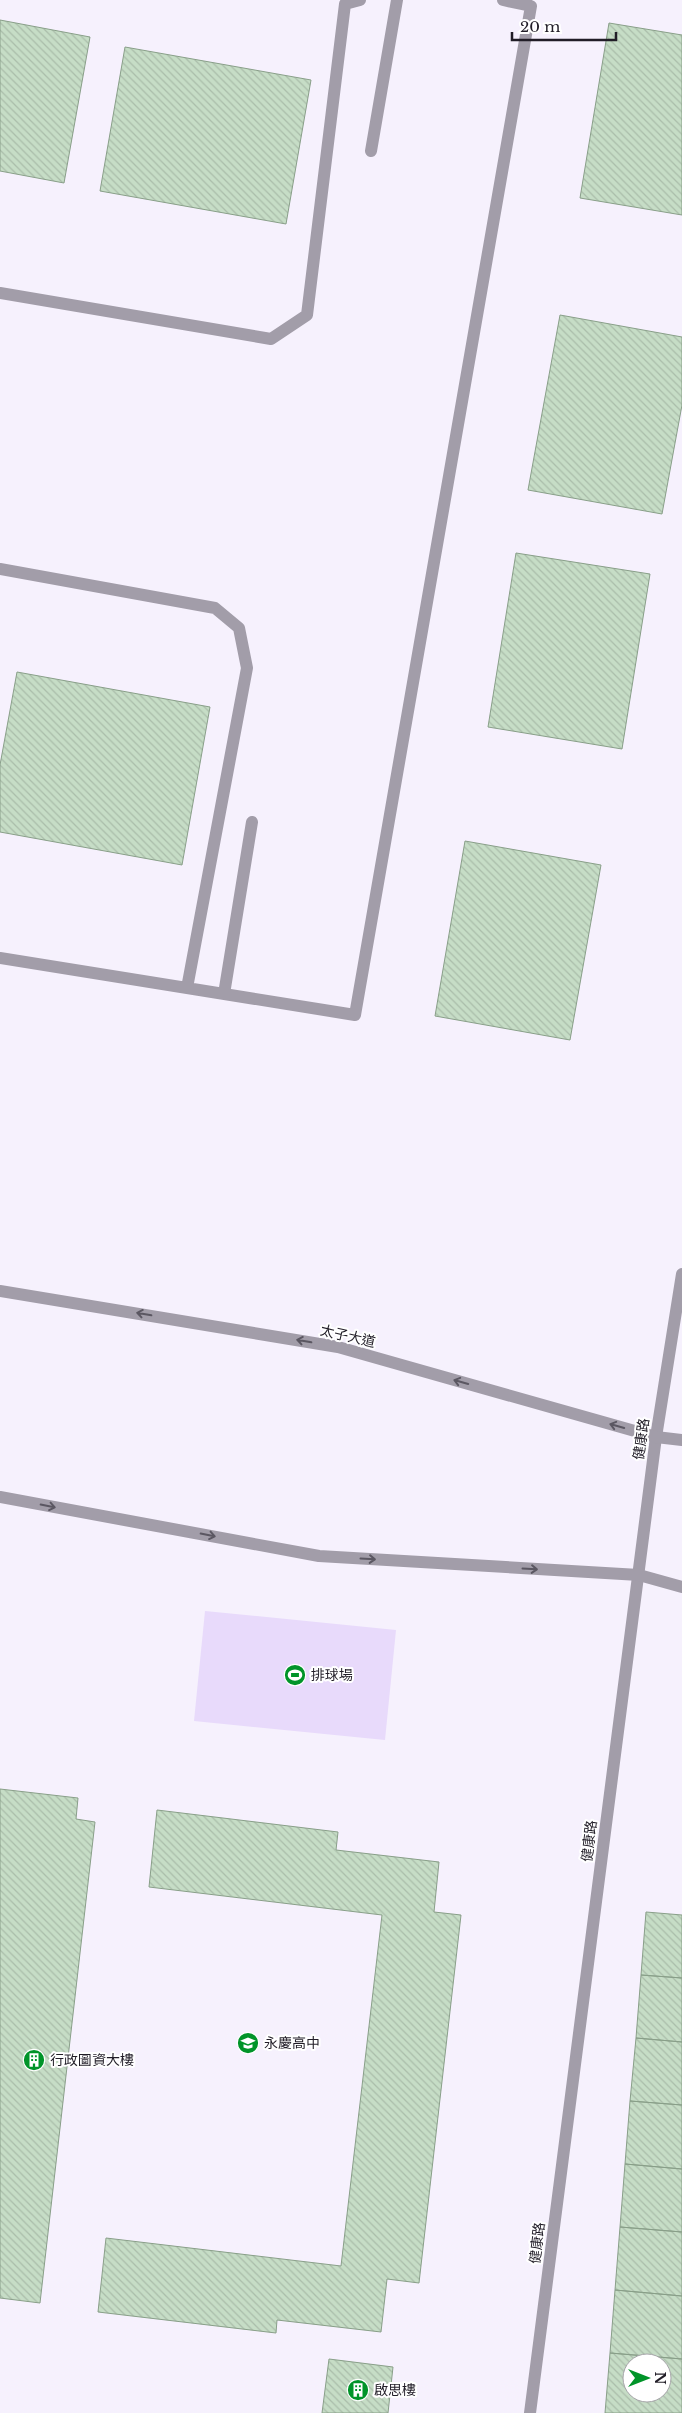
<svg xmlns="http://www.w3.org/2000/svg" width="682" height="2413" font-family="'Libre Baskerville','Noto Sans TC',serif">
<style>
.green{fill:#e8dafb}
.building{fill:url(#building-back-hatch);stroke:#899f89;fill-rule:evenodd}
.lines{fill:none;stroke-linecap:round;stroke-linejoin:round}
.service{stroke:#a29da9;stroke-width:12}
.minor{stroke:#a29da9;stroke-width:12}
.tertiary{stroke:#a29da9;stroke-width:12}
.oneway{stroke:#5b5762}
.labels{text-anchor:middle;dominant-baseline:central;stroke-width:4;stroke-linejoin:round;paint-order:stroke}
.street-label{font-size:14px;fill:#211d27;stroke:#fff}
.poi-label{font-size:14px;fill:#211d27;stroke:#fff;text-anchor:start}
</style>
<defs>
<pattern id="building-back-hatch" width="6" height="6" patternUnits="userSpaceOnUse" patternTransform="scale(1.25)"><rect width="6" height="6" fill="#c6ddc6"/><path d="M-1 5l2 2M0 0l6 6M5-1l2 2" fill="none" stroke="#aabdaa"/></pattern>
</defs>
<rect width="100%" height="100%" fill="#f6f1fd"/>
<path class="green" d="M205,1611l191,19 -11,110 -191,-19z"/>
<path class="building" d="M0,20l90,17 -26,146 -64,-12z
M609,23l73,12v180l-102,-17z
M125,47l186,33 -25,144 -186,-33z
M560,315l122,22v68l-20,109 -134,-24z
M516,553l134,21 -28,175 -134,-22z
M17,672l193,35 -28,158 -182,-33v-67z
M465,841l136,24 -31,175 -135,-24z
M0,1789l78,9 -2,21 19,3 -55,481 -40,-5z
M157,1810l181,22 -2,18 103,12 -5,50 27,3 -42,368 -32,-4 -6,53 -104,-12 -1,13 -178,-21 8,-74 235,28 41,-351 -233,-28z
M646,1912l36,3v63l-41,-3z
M641,1975l41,3v64l-46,-4z
M636,2038l46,4v63l-52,-4z
M630,2101l52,4v64l-57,-5z
M625,2164l57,5v63l-62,-5z
M620,2227l62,5v64l-67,-6z
M615,2290l67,6v63l-72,-6z
M610,2353l72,6v54h-77zM632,2363h30v30h-30z
M329,2359l64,8 -5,46h-66z"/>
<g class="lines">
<path class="service" d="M371,151l26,-151
M0,293l271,46 36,-24 38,-311 15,-4
M0,569l215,39 24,20 8,40 -60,320
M0,958l355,57 176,-1009 -28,-6
M224,994l28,-172"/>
<path class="minor" d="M530,2413l126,-976 26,-163"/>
<path class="tertiary" d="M0,1291l338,56 318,90 26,3
M0,1497l319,59 320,19 43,12"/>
</g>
<defs><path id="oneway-shaft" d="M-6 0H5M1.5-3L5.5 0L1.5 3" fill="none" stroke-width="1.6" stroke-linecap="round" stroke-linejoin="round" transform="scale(1.25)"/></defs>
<g class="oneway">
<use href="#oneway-shaft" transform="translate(144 1314) rotate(-170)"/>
<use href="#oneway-shaft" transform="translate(304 1341) rotate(-170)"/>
<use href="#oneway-shaft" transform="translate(461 1382) rotate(-164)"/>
<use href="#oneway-shaft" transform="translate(617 1426) rotate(-164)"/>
<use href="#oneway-shaft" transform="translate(48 1506) rotate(11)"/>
<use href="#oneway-shaft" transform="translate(208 1535) rotate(11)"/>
<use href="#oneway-shaft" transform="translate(368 1559) rotate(3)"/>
<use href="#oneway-shaft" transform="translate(530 1569) rotate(3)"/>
</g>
<defs>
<g id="stadium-disc" transform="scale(1.125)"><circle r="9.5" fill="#019429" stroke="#fff"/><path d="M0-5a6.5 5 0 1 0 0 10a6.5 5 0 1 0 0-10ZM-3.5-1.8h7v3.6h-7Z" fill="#fff"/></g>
<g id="school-disc" transform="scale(1.125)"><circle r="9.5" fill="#019429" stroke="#fff"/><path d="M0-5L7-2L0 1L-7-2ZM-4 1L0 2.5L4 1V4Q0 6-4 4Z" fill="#fff"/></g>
<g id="building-disc" transform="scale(1.125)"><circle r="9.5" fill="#019429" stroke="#fff"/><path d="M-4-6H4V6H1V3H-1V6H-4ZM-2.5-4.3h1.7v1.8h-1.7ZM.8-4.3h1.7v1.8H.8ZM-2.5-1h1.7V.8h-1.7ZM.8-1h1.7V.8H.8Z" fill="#fff"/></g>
</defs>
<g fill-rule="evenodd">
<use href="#stadium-disc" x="295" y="1675"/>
<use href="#school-disc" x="248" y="2043"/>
<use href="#building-disc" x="34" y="2060"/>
<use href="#building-disc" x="358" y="2390"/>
</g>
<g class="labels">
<g class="street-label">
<text transform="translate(348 1336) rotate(13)">太子大道</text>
<text transform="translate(641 1439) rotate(-82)">健康路</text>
<text transform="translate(589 1841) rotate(-83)">健康路</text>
<text transform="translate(537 2243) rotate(-83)">健康路</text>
</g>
<g class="poi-label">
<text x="311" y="1675">排球場</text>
<text x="264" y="2043">永慶高中</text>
<text x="50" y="2060">行政圖資大樓</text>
<text x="374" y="2390">啟思樓</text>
</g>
</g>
<g transform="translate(647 2378) rotate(90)"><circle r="24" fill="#ffffff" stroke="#a6a5a9"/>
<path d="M0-4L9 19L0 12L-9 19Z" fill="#019429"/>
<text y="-8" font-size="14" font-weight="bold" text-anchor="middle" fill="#211d27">N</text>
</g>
<path d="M512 32v8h104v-8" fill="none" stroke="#211d27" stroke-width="2.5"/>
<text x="520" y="32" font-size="15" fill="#211d27" stroke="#ffffff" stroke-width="4" paint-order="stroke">20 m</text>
</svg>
